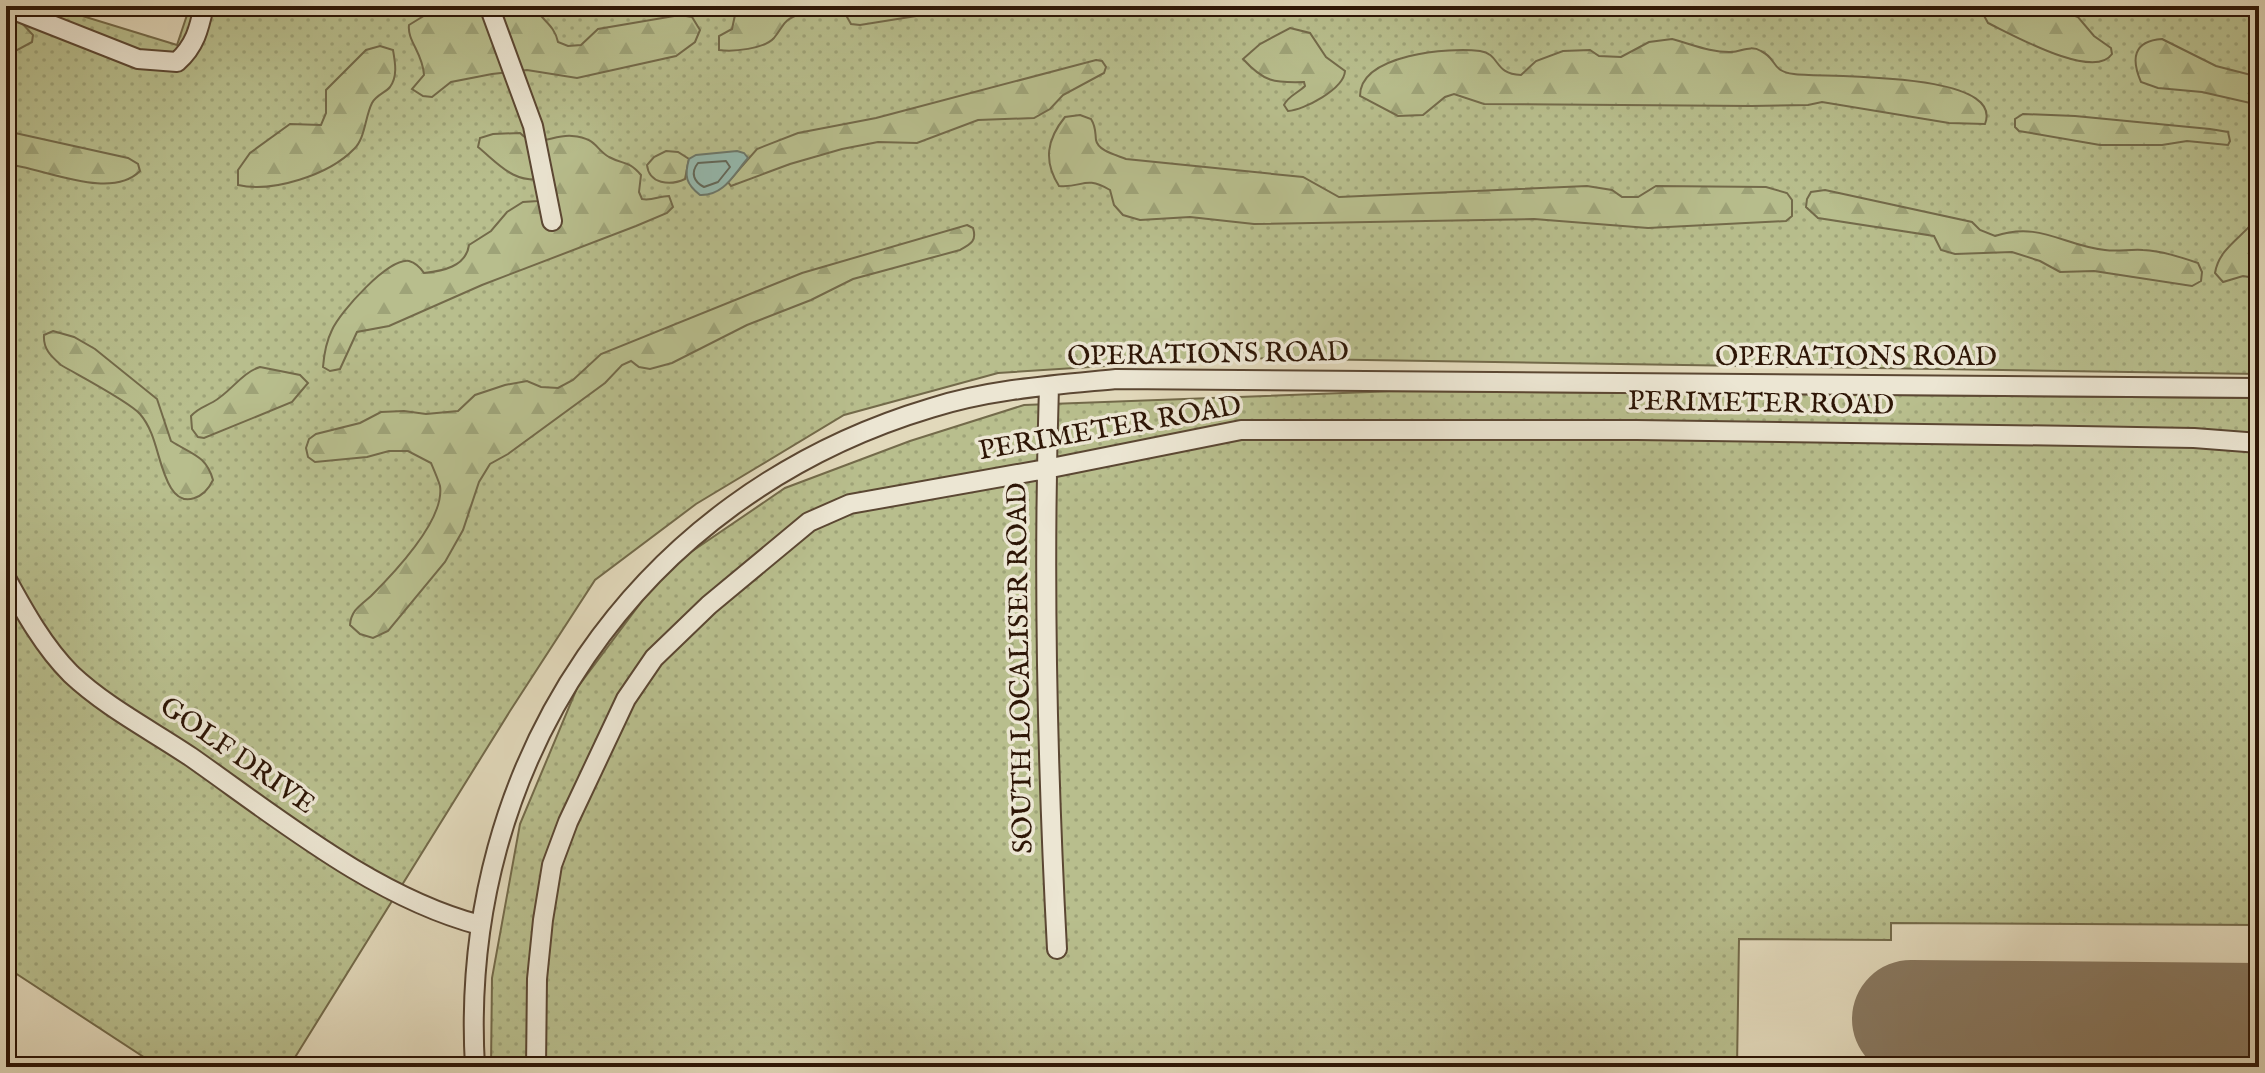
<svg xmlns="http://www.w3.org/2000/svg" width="2265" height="1073" font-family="'IM FELL English',serif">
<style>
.grass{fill:url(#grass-dots);stroke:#736a4a;stroke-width:2}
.forest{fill:url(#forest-firs);stroke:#736a4a;stroke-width:2}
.water{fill:#95baaf;stroke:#6c786b;stroke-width:2}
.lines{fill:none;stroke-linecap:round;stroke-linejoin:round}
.shore{stroke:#62685a;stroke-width:2}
.taxiway{stroke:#887860;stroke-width:46}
.runway{stroke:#887860;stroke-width:118}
.minor-casing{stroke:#5b4733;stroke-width:22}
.minor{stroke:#ece6d3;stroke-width:18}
.labels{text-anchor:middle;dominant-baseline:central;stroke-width:7;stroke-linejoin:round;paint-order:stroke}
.street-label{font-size:28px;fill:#2e1606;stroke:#ece6d3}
</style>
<defs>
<pattern id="grass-dots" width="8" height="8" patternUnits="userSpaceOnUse" patternTransform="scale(2)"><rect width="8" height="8" fill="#b8be8d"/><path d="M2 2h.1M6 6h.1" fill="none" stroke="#9ea378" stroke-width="1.8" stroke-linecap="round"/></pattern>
<pattern id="forest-firs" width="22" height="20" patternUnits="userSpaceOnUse" patternTransform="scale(2)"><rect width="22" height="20" fill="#b8be8d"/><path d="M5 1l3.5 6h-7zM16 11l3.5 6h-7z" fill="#9ea378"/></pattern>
</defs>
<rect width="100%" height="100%" fill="#e2d9bb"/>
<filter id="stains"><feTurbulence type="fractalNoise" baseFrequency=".0025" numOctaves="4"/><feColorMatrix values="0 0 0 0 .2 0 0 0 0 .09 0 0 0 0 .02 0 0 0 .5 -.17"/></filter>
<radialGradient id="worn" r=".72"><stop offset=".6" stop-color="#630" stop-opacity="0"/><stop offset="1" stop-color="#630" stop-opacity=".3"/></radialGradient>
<path class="grass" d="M6,6h44l127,39 13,-39h2069v368l-1027,-16 -234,15 -154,42 -148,89 -101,76 -85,131 -221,356h-130l-153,-100z
M1396,391l863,7v527l-368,-2v17l-152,-1 -2,128h-1246l1,-89 28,-154 57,-136 89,-119 119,-81 125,-47 114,-36z"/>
<path class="forest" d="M440,6h94c8,15 20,18 24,36l10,4 13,-1 17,-16 82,-14 12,2 8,13 -5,12 -19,14 -99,22 -50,-8 -35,4 -41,8 -19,15 -9,-1 -11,-7 12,-14c-1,-22 -17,-34 -15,-50z
M744,6h58l-1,7c-20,9 -15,10 -27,25 -10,11 -41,14 -55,12v-14l13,-7 3,-14z
M851,6h77l-12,10 -56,9 -9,-1 -4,-7z
M1984,6h63l31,11 16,19 17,12 1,6c-18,27 -101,-20 -124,-31l-6,-11z
M6,15l12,4 15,16 -1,7 -22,12 -4,-1z
M1290,28l20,5 16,24 19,14c-1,18 -41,39 -57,40l-4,-6c4,-9 14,-12 21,-19l-1,-4c-30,1 -40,0 -61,-23l17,-15z
M1672,39c19,5 40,14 60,13 10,-1 19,-7 29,-1 17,8 9,20 33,23 27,4 212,-4 191,50l-36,-1 -127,-21 -14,3 -57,1 -267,-2 -30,-10 -9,3 -22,18 -25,1 -38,-20c0,-42 90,-49 120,-45 21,3 13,23 41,24l15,-14 27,-10 27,-1 9,6 22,1 28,-15z
M2162,39l54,27 43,11v28l-57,-13 -44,-4 -17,-6c-10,-23 -8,-41 21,-43z
M380,46l13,4c2,12 5,26 -3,37 -5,6 -14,8 -18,16 -7,14 -7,36 -18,46 -25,26 -82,44 -116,36v-15l12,-17 40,-29 31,1 5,-12v-23l40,-40z
M1096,60l6,1 4,6 -2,6 -41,22 -13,14 -16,9 -56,2 -61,23 -39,-1 -36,7 -52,15 -59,22 -3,-4 29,-33 41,-16 78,-15z
M2023,114l52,2 135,13 18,3 2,9 -2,4 -41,-4 -25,4h-62l-81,-14 -4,-4v-8z
M1080,115l11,4c5,8 4,12 5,21 2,11 20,15 30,19l177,18 36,20 248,-11 25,4 10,7h16l18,-11 110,1 21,6 5,7v16l-6,5 -138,7 -114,-9 -280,5 -64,-7 -50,3 -17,-5 -9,-10 -4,-15c-26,-15 -26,-2 -51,-4 -16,-25 -12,-47 6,-69z
M6,131l122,27 10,6 2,7c-30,30 -96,-3 -134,-7z
M520,133c17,17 32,1 52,3 25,2 23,13 37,21 15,8 19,3 32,18l-2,17 3,7c10,2 17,-3 27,-3l4,11 -6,6 -31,13 -154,59 -93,41 -32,6 -17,37 -10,2 -7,-4c1,-13 3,-25 9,-37 8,-18 56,-72 77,-69 7,2 11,6 15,12 18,-2 42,-6 45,-28l22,-14 16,-19 16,-10 15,-1 10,-7 -4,-15c-31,4 -43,-13 -66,-32l2,-9 13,-4z
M666,151l12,1 11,7 -4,20c-15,7 -36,5 -38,-14l7,-8z
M1825,190l147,32 8,8 15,6c45,-15 69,10 110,14 12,2 25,-1 38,0 19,1 37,7 55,13l4,9 -1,9 -9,5 -98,-15 -34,1 -20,-11 -28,-9 -57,2 -14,-4 -7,-14 -116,-18 -12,-11 1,-8 4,-7z
M2259,215v87l-3,-2v-12l-7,-11 -6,-1 -20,6 -8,-9c4,-26 30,-37 44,-58z
M967,225l6,3c4,13 -2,16 -13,22l-107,29 -42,21 -64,25 -75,38 -22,6 -11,-2 -8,-6 -9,4 -17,18 -97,71 -18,10 -11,18 -16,48 -18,32 -57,69 -15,7 -13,-4 -10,-9c1,-15 11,-20 21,-29 23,-23 74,-76 69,-110 -2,-7 -6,-16 -9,-23l-23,-12h-19l-22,6 -52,5 -7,-5 -2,-9 3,-9 7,-5 44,-11 21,-11 23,-1 22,3 32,-3 17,-16 30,-10 22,-4 14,6 17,1 15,-8 28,-26 201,-81z
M53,331l21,6 21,12 62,50 14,42c20,13 35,14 42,39 -8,17 -29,29 -42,8 -14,-23 -13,-53 -31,-74 -10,-12 -62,-39 -79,-49 -10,-9 -18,-16 -17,-30z
M260,367l40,8 8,8 -16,19 -88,36 -6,-1 -6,-8 -1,-13c7,-8 13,-9 22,-14 18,-10 28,-29 47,-35z"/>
<path class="water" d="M737,151l7,2 4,5c-14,16 -24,38 -48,37 -14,-11 -16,-19 -11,-36l7,-4z"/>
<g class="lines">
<path class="shore" d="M726,161l4,6 -12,15 -14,5c-10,-5 -14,-14 -6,-24z"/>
<path class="taxiway" d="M1927,1067l1,-48
M2085,1067c45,-26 93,-36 144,-45"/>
<path class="runway" d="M1911,1019l348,3"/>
<g class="minor-casing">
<path id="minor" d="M489,6l44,120 19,95
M6,7l132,52 39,3c18,-16 22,-33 27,-56
M1049,386c-6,187 -2,375 8,563
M6,578c18,33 38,69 65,96 35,33 80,56 120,83 87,61 185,141 289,168
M475,1067c-18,-304 162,-571 456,-659 60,-19 123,-23 185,-29l1143,9
M536,1067l1,-88 6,-59 9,-55 16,-43 58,-123 28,-41 55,-53 100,-83 41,-18 196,-35 195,-39h396l442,6 115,2 65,5"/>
</g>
<use href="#minor" class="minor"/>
</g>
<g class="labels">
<g class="street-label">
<text transform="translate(1208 355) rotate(-1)">OPERATIONS ROAD</text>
<text x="1856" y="357">OPERATIONS ROAD</text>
<text transform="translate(1761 404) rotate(1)">PERIMETER ROAD</text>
<text transform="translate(1110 429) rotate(-10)">PERIMETER ROAD</text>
<text transform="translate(1021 668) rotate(-91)">SOUTH LOCALISER ROAD</text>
<text transform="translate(237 756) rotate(35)">GOLF DRIVE</text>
</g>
</g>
<rect width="2265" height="1073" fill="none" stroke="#e2d9bb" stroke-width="32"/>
<rect x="8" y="8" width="2249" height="1057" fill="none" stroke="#2e1606" stroke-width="4"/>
<rect x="16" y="16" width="2233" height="1041" fill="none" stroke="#2e1606" stroke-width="2"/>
<rect width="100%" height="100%" filter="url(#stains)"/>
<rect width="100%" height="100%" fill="url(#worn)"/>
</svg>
